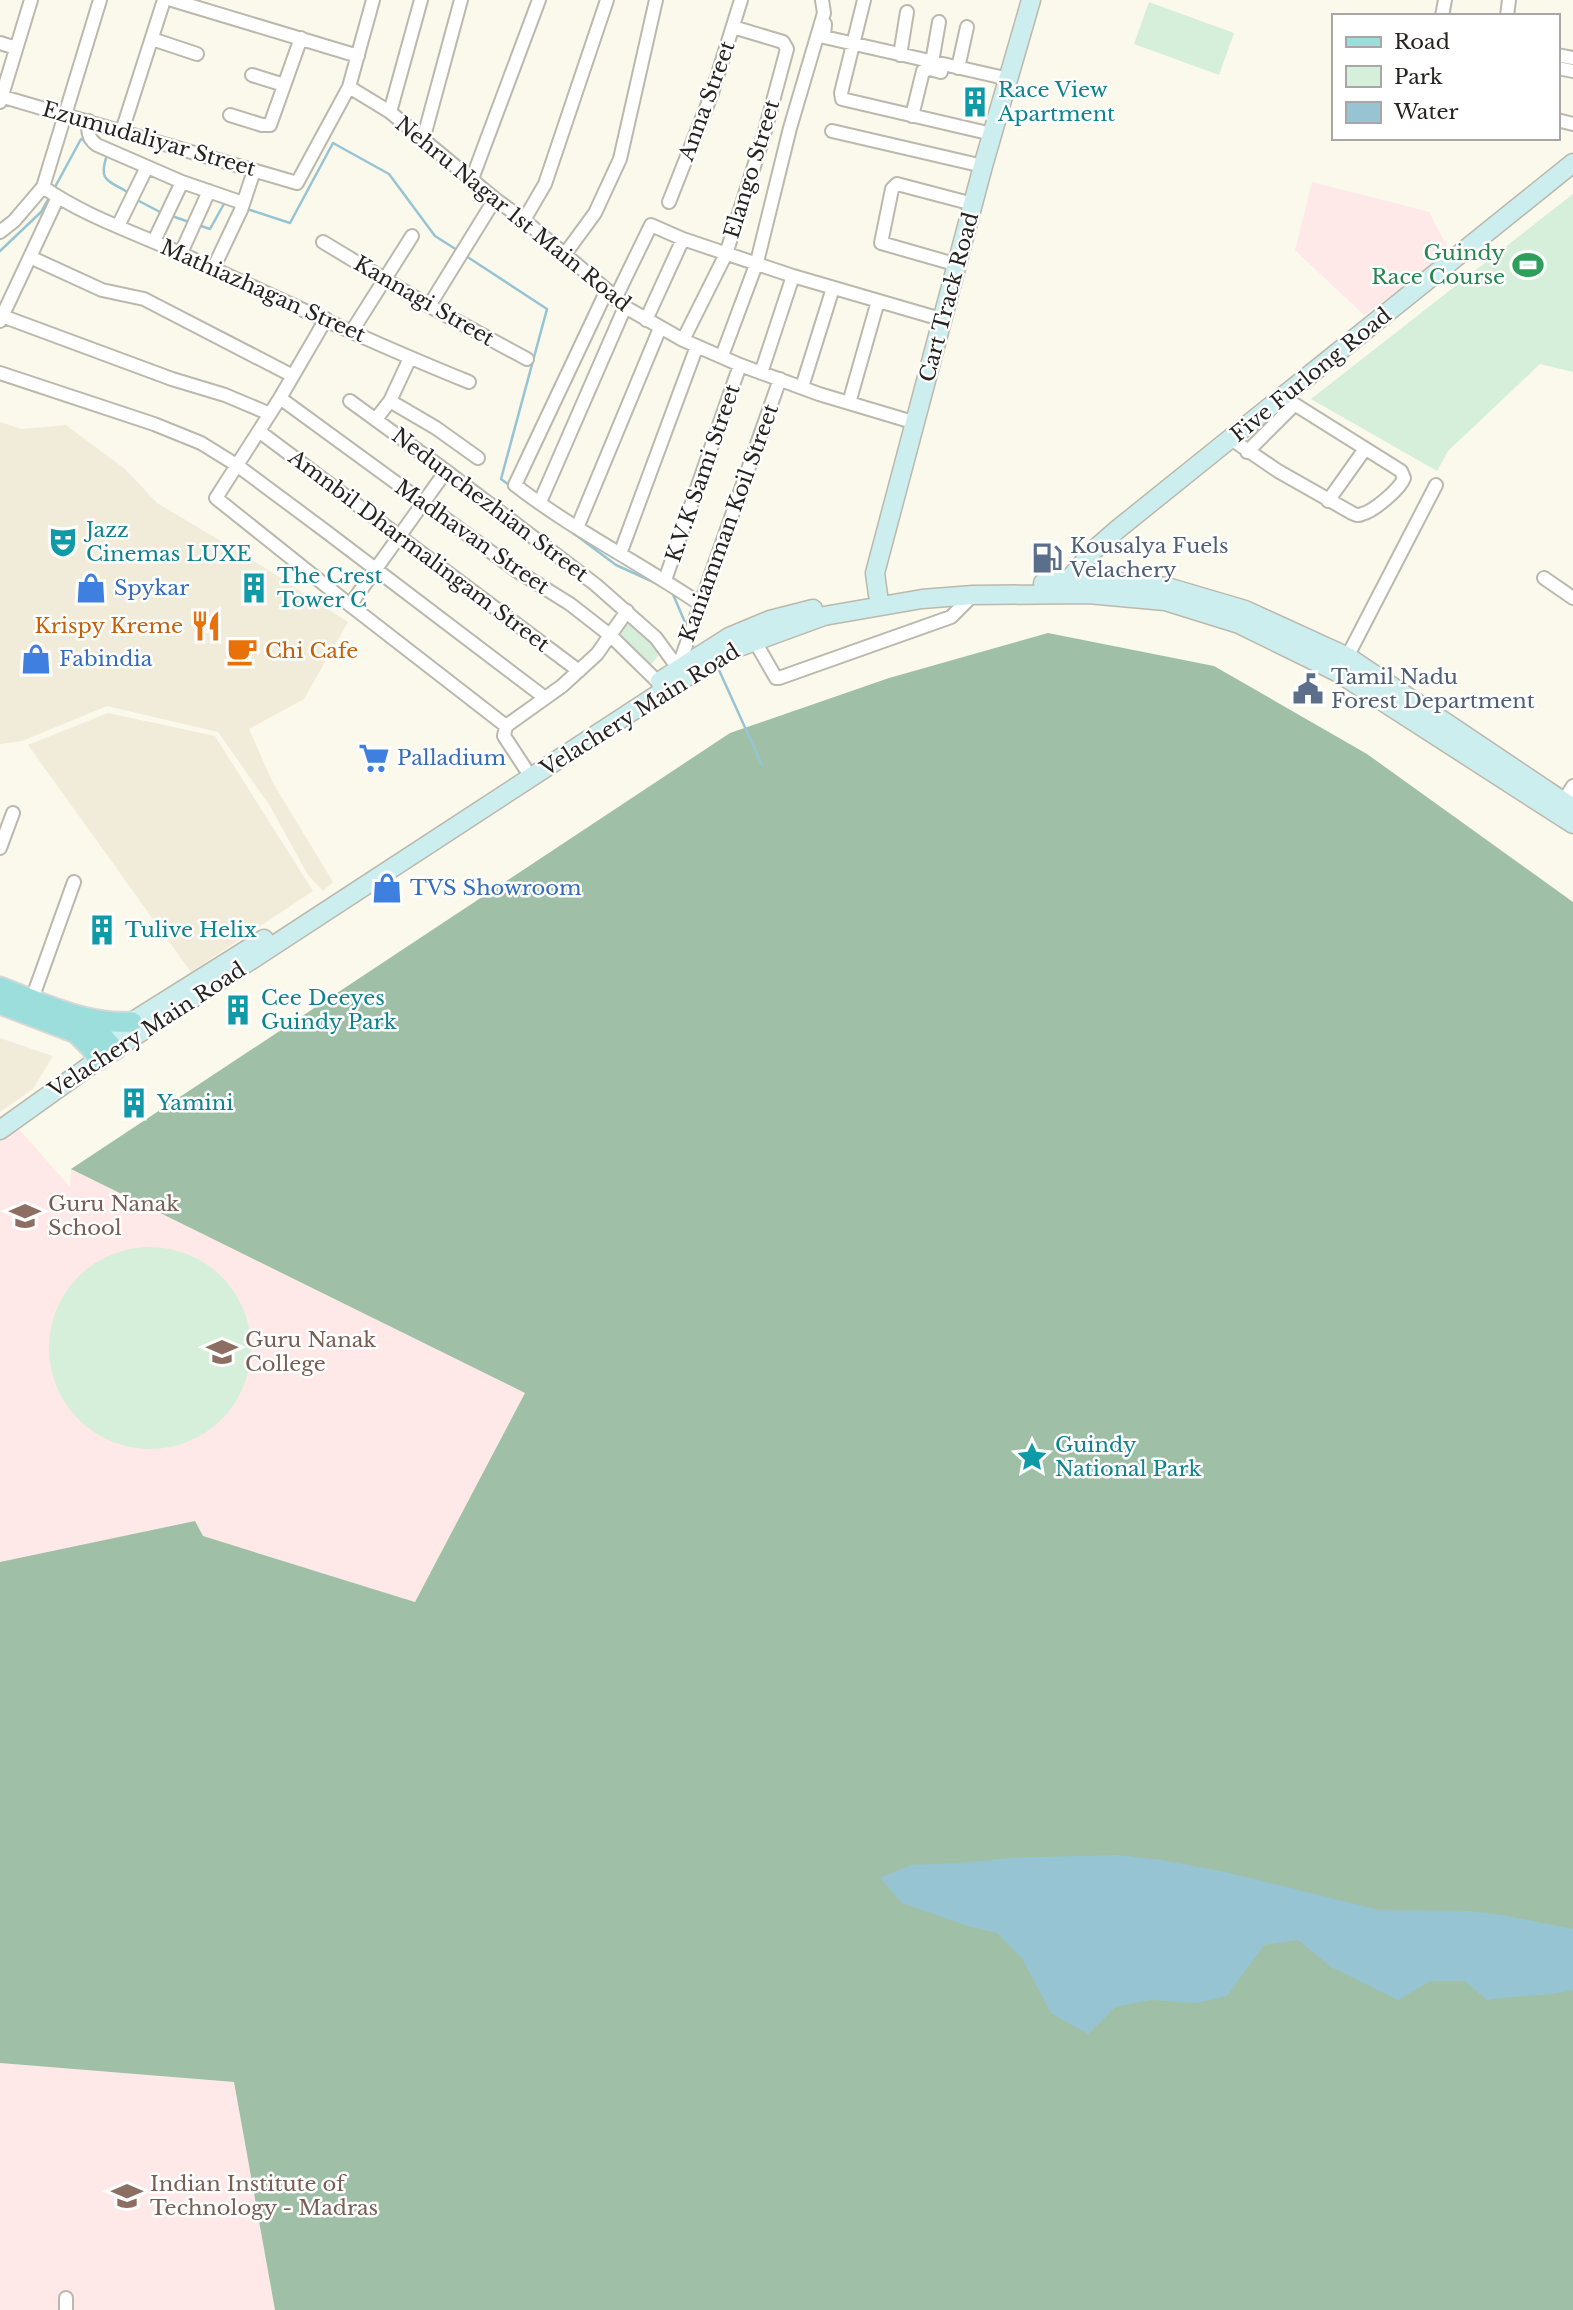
<svg xmlns="http://www.w3.org/2000/svg" width="1573" height="2310" font-family="'Libre Baskerville',serif">
<style>
.built{fill:#f1ecd9}
.education{fill:#fee8e8}
.green{fill:#d5efda}
.forest{fill:#9fc0a6}
.water{fill:#97c4d3}
.lines{fill:none;stroke-linecap:round;stroke-linejoin:round}
.stream{stroke:#97c4d3;stroke-width:2.5}
.street-casing{stroke:#bbb8ad;stroke-width:16}
.secondary-casing{stroke:#bbb8ad;stroke-width:21}
.primary-casing{stroke:#d8d8d7;stroke-width:23}
.street{stroke:#fff;stroke-width:12}
.secondary{stroke:#cdeeee;stroke-width:18}
.primary{stroke:#9bdedc;stroke-width:19}
.labels{text-anchor:middle;dominant-baseline:central;stroke-width:5;stroke-linejoin:round;paint-order:stroke}
.culture-label{font-size:21px;fill:#0d838f;stroke:#fff;text-anchor:start}
.street-label{font-size:21px;fill:#262420;stroke:#fff}
.leisure-label{font-size:21px;fill:#27864d;stroke:#fff;text-anchor:end}
.service-label{font-size:21px;fill:#4e5e75;stroke:#fff;text-anchor:start}
.shop-label{font-size:21px;fill:#366cbe;stroke:#fff;text-anchor:start}
.food-label{font-size:21px;fill:#c56008;stroke:#fff;text-anchor:end}
.education-label{font-size:21px;fill:#785e54;stroke:#fff;text-anchor:start}
</style>
<rect width="100%" height="100%" fill="#fbf8ec"/>
<path class="built" d="M0,422l22,7 44,-4 59,44 32,34 94,56 97,63 -44,77 -55,30 24,54 60,99 -10,9 -15,-16 -38,-69 -52,-74 -111,-26 -85,35 -22,3z
M108,713l107,23 98,155 -122,81 -163,-227z
M0,1038l53,18 -20,33 -33,23z"/>
<path class="education" d="M1312,182l117,30 21,40 -86,63 -69,-65z
M17,1127l53,60 1,-18 454,224 -110,209 -213,-66 -202,26v-421z
M0,2063l234,19 41,228h-275z"/>
<path class="green" d="M1149,2l85,31 -15,42 -85,-31z
M1573,194v178l-33,-8 -92,87 -11,20 -126,-72z
M628,615l34,36 -13,16 -34,-32z
M49 1348a101 101 0 1 1 202 0a101 101 0 1 1-202 0Z"/>
<path class="forest" d="M1048,633l166,33 153,88 206,148v1408h-1298l-41,-228 -234,-19v-501l195,-41 8,15 212,66 110,-209 -454,-224 659,-436 159,-55z"/>
<path class="water" d="M1117,1855l45,5 63,12 154,38 90,1 33,4 71,14v61c-28,7 -57,5 -86,10l-22,-19h-35l-32,19 -67,-33 -33,-27 -34,5 -37,51 -30,7 -46,-3 -36,7 -27,27 -37,-21 -29,-55 -25,-25 -29,-7 -66,-23 -22,-25 31,-13 51,-2 48,-5z"/>
<g class="lines">
<path class="stream" d="M107,155c-9,27 1,25 22,38
M55,187l26,-48 4,2
M137,200l25,13
M247,209l43,14 43,-80 56,31 46,62 22,14
M172,216l20,7
M198,225l12,4 15,-27 2,1
M0,251l41,-39 9,-16
M466,256l81,53 -46,170 8,6
M565,527l51,38 44,20
M672,592l15,35
M719,670l43,95"/>
<g class="street-casing">
<path id="street" d="M172,0l186,56
M864,0l-23,93 1,6 150,35
M1442,16l3,-16
M1507,16l2,-16
M825,24l-1,13 185,42
M152,39l45,15
M0,43l16,5
M900,55l7,-43
M1557,55l16,3
M932,62l7,-40
M958,68l9,-41
M1557,68l16,3
M252,75l32,10
M349,87l41,25 105,87 29,21 83,70 18,17 58,33 57,25 79,29 97,29
M0,96l297,87 52,-96 24,-87
M0,102l31,-102
M390,112l31,-112
M230,115l32,10h8l31,-87
M912,116l11,-45 7,-2 11,3
M1557,120l16,4
M89,121c-2,10 -1,18 8,24l85,37 61,21
M122,131l42,-131
M832,131l151,35
M423,140l38,-140
M472,179l67,-179
M43,187c41,29 93,46 139,67 95,44 190,89 287,128
M669,202l43,-109 29,-93
M524,220l21,-36 62,-184
M118,226l29,-59
M0,232l14,-11 29,-34 57,-187
M154,241l28,-59
M323,242l106,64 98,53
M181,253l28,-62
M565,254l30,-41 25,-54 36,-159
M30,257l72,33 42,9 149,77
M958,265l-77,-22 11,-54 5,-5 76,20
M213,269l28,-59 13,-39
M607,290l-92,195c58,45 125,78 185,119
M615,299l36,-74 32,14 110,37 151,44
M429,306l66,-107
M2,316l170,63 53,16 45,19
M326,319l-46,79 -64,100 134,107 156,121
M646,320l37,-81
M0,321l58,-124
M352,331l60,-95
M683,340l43,-86 37,-116 24,-89 -4,-7 -50,-15
M722,356l35,-94 33,-134 34,-115 -2,-13
M0,373l154,51 47,19 37,23 86,64 220,167
M761,373l32,-97
M802,387l31,-99
M280,398l237,173 53,33 41,32 47,46
M350,401l96,70 150,114 60,53 22,30
M390,401l46,27 42,30
M849,403l29,-102
M376,419l14,-18 20,-43
M260,432l319,239
M1231,439l47,32 74,42c4,2 6,3 10,1 12,-3 38,-25 42,-36l-3,-7 -118,-74
M1247,452l47,-47
M1328,501l37,-52
M540,502l85,-195
M577,528l83,-200
M620,554l77,-208
M1544,578l29,20
M665,580l75,-215
M350,605l96,-134
M754,640l22,38h3l172,-61 22,-22
M1344,663l92,-178
M678,668l102,-289
M525,768l-21,-32 2,-10 56,-40 35,-32 30,-43
M1560,806l13,-20
M0,848l13,-35
M32,999l42,-117
M66,2310v-12"/>
</g>
<g class="secondary-casing">
<path id="secondary" d="M1043,583l47,-4 77,8 78,23 103,47 225,151
M1064,585l31,-36 23,-20 455,-366
M878,595l-3,-22 108,-407 48,-166
M660,681l69,-44 41,-17 43,-11
M95,1045l169,-106
M0,1130l98,-70 562,-367 71,-43 93,-34 98,-17 51,-4 115,-1 77,7 74,23 98,48 236,152"/>
</g>
<g class="primary-casing">
<path id="primary" d="M0,987c42,16 86,38 132,35
M0,1004l76,29 15,15 7,12
M87,1019l28,31"/>
</g>
<use href="#street" class="street"/>
<use href="#secondary" class="secondary"/>
<use href="#primary" class="primary"/>
</g>
<defs>
<g id="building-bare" transform="scale(2.415)"><path d="M-4-6H4V6H1V3H-1V6H-4ZM-2.5-4.3h1.7v1.8h-1.7ZM.8-4.3h1.7v1.8H.8ZM-2.5-1h1.7V.8h-1.7ZM.8-1h1.7V.8H.8Z" fill="#0f9aa8" stroke="#fff" stroke-width="2.5" paint-order="stroke"/></g>
<g id="stadium-bare" transform="scale(2.415)"><path d="M0-5a6.5 5 0 1 0 0 10a6.5 5 0 1 0 0-10ZM-3.5-1.8h7v3.6h-7Z" fill="#2e9e5b" stroke="#fff" stroke-width="2.5" paint-order="stroke"/></g>
<g id="theatre-bare" transform="scale(2.415)"><path d="M-5-5.5Q0-4 5-5.5V0Q5 5 0 6Q-5 5-5 0ZM-3.3-2.5H-1v1.5H-3.3ZM1-2.5H3.3v1.5H1ZM-2.8 1Q0 5.5 2.8 1Z" fill="#0f9aa8" stroke="#fff" stroke-width="2.5" paint-order="stroke"/></g>
<g id="fuel-bare" transform="scale(2.415)"><path d="M-5.5-6h7V0h2V4h1.3V-2.5L3-4.5l.8-.8L6-3V5H2.5V1h-1V6h-7ZM-4.2-4.7v3.2H.2V-4.7Z" fill="#5c6f8a" stroke="#fff" stroke-width="2.5" paint-order="stroke"/></g>
<g id="shop-bare" transform="scale(2.415)"><path d="M-5-2.5h2.3a2.7 3.5 0 0 1 5.4 0H5L5.5 6h-11ZM-1.5-2.5h3a1.5 2.3 0 0 0-3 0Z" fill="#3f7fe0" stroke="#fff" stroke-width="2.5" paint-order="stroke"/></g>
<g id="restaurant-bare" transform="scale(2.415)"><path d="M-5-6h1v4h1v-4h1v4h1v-4h1v5L-1.5 .5V6h-2V.5L-5-1ZM5-6V6H3V1.5H1.5Q1.5-4 5-6Z" fill="#e8710a" stroke="#fff" stroke-width="2.5" paint-order="stroke"/></g>
<g id="cafe-bare" transform="scale(2.415)"><path d="M-5.5-4.5H6V0H3Q3 3.5 0 3.5H-2.5Q-5.5 3.5-5.5 0ZM3-3.2v2h1.7v-2ZM-6 4.5H4V6H-6Z" fill="#e8710a" stroke="#fff" stroke-width="2.5" paint-order="stroke"/></g>
<g id="civic-bare" transform="scale(2.415)"><path d="M-.6-6.5H3V-4.5H.6V-3L4-1V1h2V6H-6V1h2V-1L-.6-3ZM-1.2 2.5V6h2.4V2.5Z" fill="#5c6f8a" stroke="#fff" stroke-width="2.5" paint-order="stroke"/></g>
<g id="supermarket-bare" transform="scale(2.415)"><path d="M-6-5.5h2.5l.6 2H6L4.5 2H-2.5L-4.4-4H-6ZM-1.5 3.2a1.3 1.3 0 1 0 .1 0ZM3 3.2a1.3 1.3 0 1 0 .1 0Z" fill="#3f7fe0" stroke="#fff" stroke-width="2.5" paint-order="stroke"/></g>
<g id="school-bare" transform="scale(2.415)"><path d="M0-5L7-2L0 1L-7-2ZM-4 1L0 2.5L4 1V4Q0 6-4 4Z" fill="#8d6e63" stroke="#fff" stroke-width="2.5" paint-order="stroke"/></g>
<g id="university-bare" transform="scale(2.415)"><path d="M0-5L7-2L0 1L-7-2ZM-4 1L0 2.5L4 1V4Q0 6-4 4Z" fill="#8d6e63" stroke="#fff" stroke-width="2.5" paint-order="stroke"/></g>
<g id="sight-bare" transform="scale(2.415)"><path d="M0-6L1.8-2.2L6-1.7L2.9 1.2L3.7 5.4L0 3.3L-3.7 5.4L-2.9 1.2L-6-1.7L-1.8-2.2Z" fill="#0f9aa8" stroke="#fff" stroke-width="2.5" paint-order="stroke"/></g>
</defs>
<g fill-rule="evenodd">
<use href="#building-bare" x="975" y="102"/>
<use href="#stadium-bare" x="1528" y="265"/>
<use href="#theatre-bare" x="63" y="542"/>
<use href="#fuel-bare" x="1047" y="558"/>
<use href="#shop-bare" x="91" y="588"/>
<use href="#building-bare" x="254" y="588"/>
<use href="#restaurant-bare" x="206" y="626"/>
<use href="#cafe-bare" x="242" y="651"/>
<use href="#shop-bare" x="36" y="659"/>
<use href="#civic-bare" x="1308" y="689"/>
<use href="#supermarket-bare" x="374" y="758"/>
<use href="#shop-bare" x="387" y="888"/>
<use href="#building-bare" x="102" y="930"/>
<use href="#building-bare" x="238" y="1010"/>
<use href="#building-bare" x="134" y="1103"/>
<use href="#school-bare" x="25" y="1216"/>
<use href="#university-bare" x="222" y="1352"/>
<use href="#sight-bare" x="1032" y="1457"/>
<use href="#university-bare" x="127" y="2196"/>
</g>
<g class="labels">
<g class="culture-label">
<text x="998" y="90">Race View<tspan x="998" dy="24">Apartment</tspan></text>
<text x="86" y="530">Jazz<tspan x="86" dy="24">Cinemas LUXE</tspan></text>
<text x="277" y="576">The Crest<tspan x="277" dy="24">Tower C</tspan></text>
<text x="125" y="930">Tulive Helix</text>
<text x="261" y="998">Cee Deeyes<tspan x="261" dy="24">Guindy Park</tspan></text>
<text x="157" y="1103">Yamini</text>
<text x="1055" y="1445">Guindy<tspan x="1055" dy="24">National Park</tspan></text>
</g>
<g class="street-label">
<text transform="translate(707 101) rotate(-70)">Anna Street</text>
<text transform="translate(149 139) rotate(16)">Ezumudaliyar Street</text>
<text transform="translate(752 169) rotate(-73)">Elango Street</text>
<text transform="translate(513 214) rotate(39)">Nehru Nagar 1st Main Road</text>
<text transform="translate(263 291) rotate(24)">Mathiazhagan Street</text>
<text transform="translate(949 297) rotate(-75)">Cart Track Road</text>
<text transform="translate(424 301) rotate(30)">Kannagi Street</text>
<text transform="translate(1311 375) rotate(-39)">Five Furlong Road</text>
<text transform="translate(703 473) rotate(-71)">K.V.K Sami Street</text>
<text transform="translate(490 505) rotate(37)">Nedunchezhian Street</text>
<text transform="translate(729 523) rotate(-70)">Kaniamman Koil Street</text>
<text transform="translate(472 537) rotate(35)">Madhavan Street</text>
<text transform="translate(419 551) rotate(37)">Amnbil Dharmalingam Street</text>
<text transform="translate(640 710) rotate(-32)">Velachery Main Road</text>
<text transform="translate(147 1030) rotate(-33)">Velachery Main Road</text>
</g>
<g class="leisure-label">
<text x="1505" y="253">Guindy<tspan x="1505" dy="24">Race Course</tspan></text>
</g>
<g class="service-label">
<text x="1070" y="546">Kousalya Fuels<tspan x="1070" dy="24">Velachery</tspan></text>
<text x="1331" y="677">Tamil Nadu<tspan x="1331" dy="24">Forest Department</tspan></text>
</g>
<g class="shop-label">
<text x="114" y="588">Spykar</text>
<text x="59" y="659">Fabindia</text>
<text x="397" y="758">Palladium</text>
<text x="410" y="888">TVS Showroom</text>
</g>
<g class="food-label">
<text x="183" y="626">Krispy Kreme</text>
<text x="265" y="651" text-anchor="start">Chi Cafe</text>
</g>
<g class="education-label">
<text x="48" y="1204">Guru Nanak<tspan x="48" dy="24">School</tspan></text>
<text x="245" y="1340">Guru Nanak<tspan x="245" dy="24">College</tspan></text>
<text x="150" y="2184">Indian Institute of<tspan x="150" dy="24">Technology - Madras</tspan></text>
</g>
</g>
<rect x="1332" y="14" width="228" height="126" fill="#ffffff" stroke="#a8a7a6" stroke-width="2"/>
<rect x="1346" y="37" width="35" height="10" fill="#9bdedc" stroke="#a8a7a6" stroke-width="2"/>
<text x="1394" y="49" font-size="21" fill="#262420">Road</text>
<rect x="1346" y="66" width="35" height="21" fill="#d5efda" stroke="#a8a7a6" stroke-width="2"/>
<text x="1394" y="84" font-size="21" fill="#262420">Park</text>
<rect x="1346" y="102" width="35" height="21" fill="#97c4d3" stroke="#a8a7a6" stroke-width="2"/>
<text x="1394" y="119" font-size="21" fill="#262420">Water</text>
</svg>
